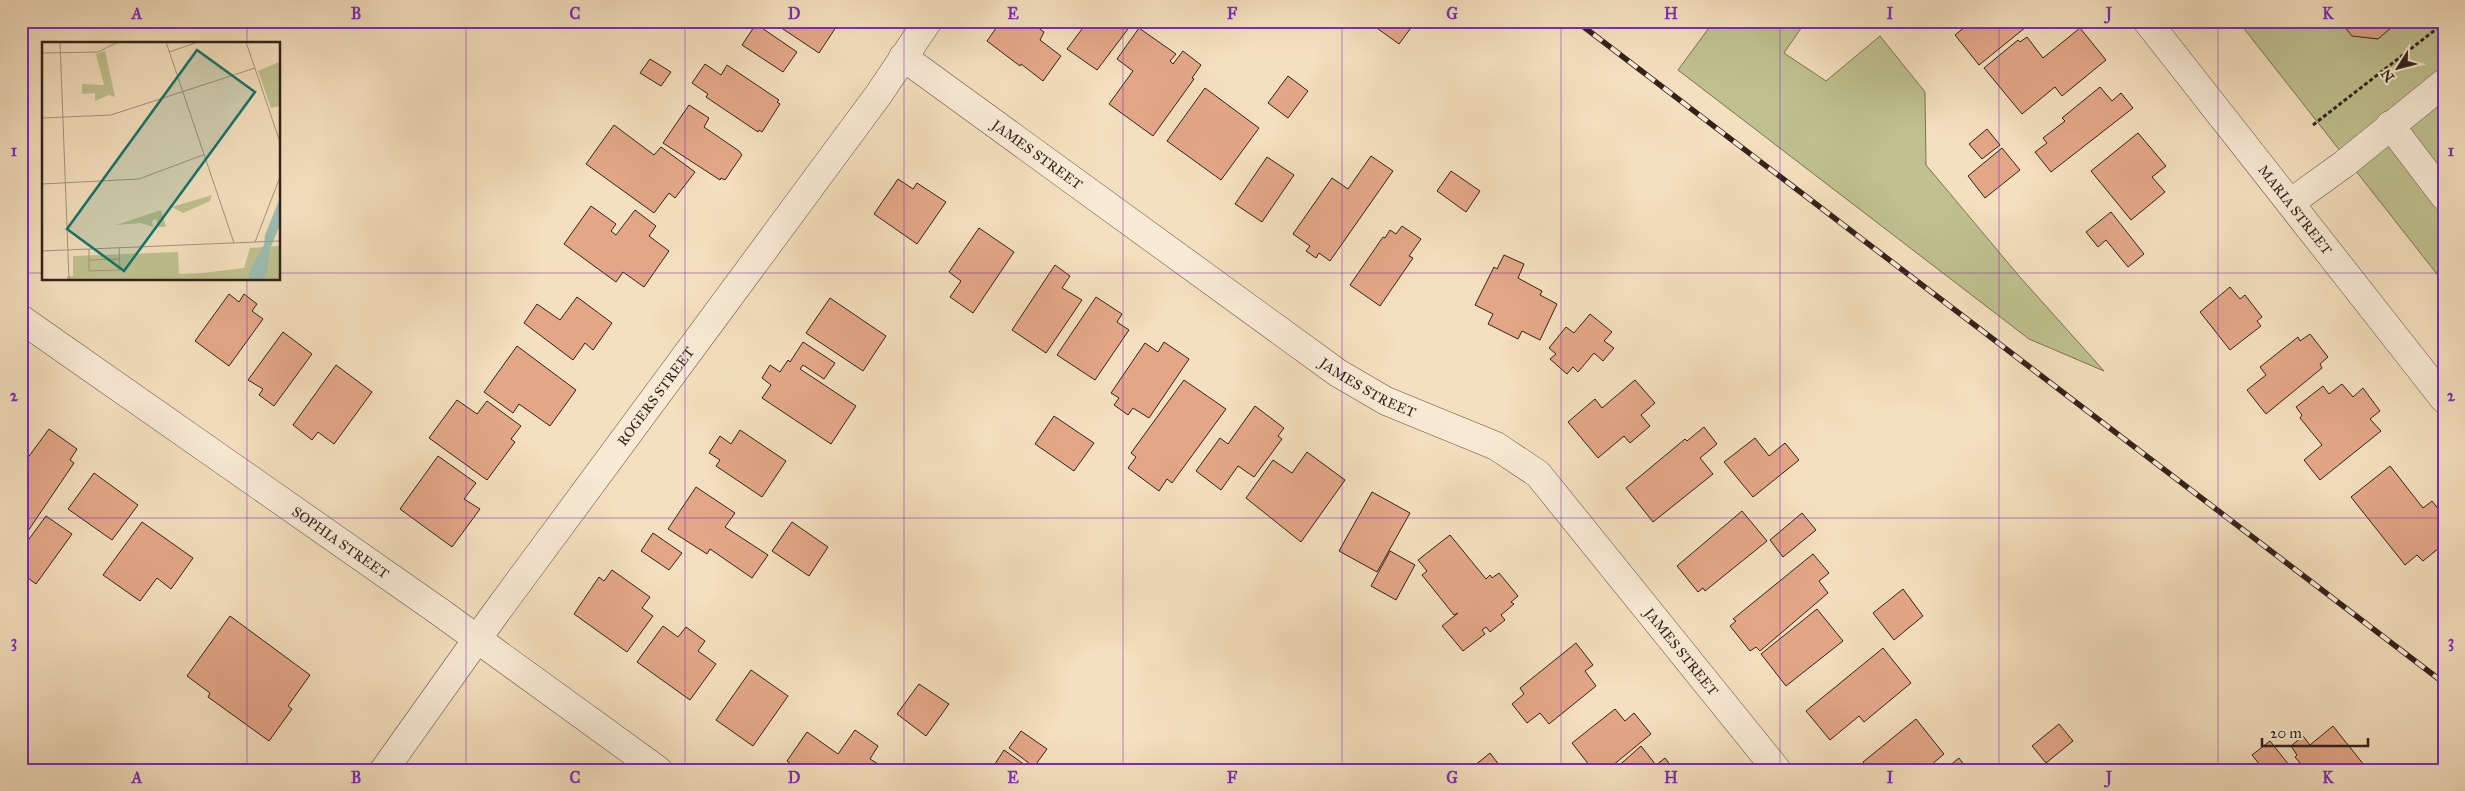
<svg xmlns="http://www.w3.org/2000/svg" width="2465" height="791" font-family="'IM FELL Great Primer',serif">
<style>
.green{fill:#bfc18f;stroke:#7a7254}
.building{fill:#e3a788;stroke:#34221a}
.lines{fill:none;stroke-linecap:round;stroke-linejoin:round}
.minor-casing{stroke:#645143;stroke-width:29}
.path{stroke:#34221a;stroke-width:3;stroke-dasharray:4 2.5;stroke-linecap:butt}
.minor{stroke:#f8ead5;stroke-width:28}
.rail-casing{stroke:#34221a;stroke-width:5.5}
.rail{stroke:#f8ead5;stroke-width:4;stroke-dasharray:11;stroke-linecap:butt}
.grid{fill:none;stroke:#7b2cbf;stroke-width:1;stroke-opacity:0.55}
.labels{text-anchor:middle;dominant-baseline:central;stroke-width:4;stroke-linejoin:round;paint-order:stroke}
.street-label{font-size:14px;fill:#34221a;stroke:#f8ead5}
.inset-road{fill:none;stroke:#a7937c;stroke-width:1}
.view{fill:#0f766e;fill-opacity:0.15;stroke:#0f766e;stroke-width:2.5}
.inset-edge{fill:none;stroke:#34221a;stroke-width:2.5}
.neatline{fill:none;stroke:#7b2cbf;stroke-width:2}
.grid-label{font-size:16px;text-anchor:middle;font-weight:bold;fill:#7b2cbf}
</style>
<rect width="100%" height="100%" fill="#f4dfbe"/>
<filter id="stains"><feTurbulence type="fractalNoise" baseFrequency=".004" numOctaves="4"/><feColorMatrix values="0 0 0 0 .2 0 0 0 0 .09 0 0 0 0 .02 0 0 0 .5 -.17"/></filter>
<radialGradient id="worn" r=".72"><stop offset=".6" stop-color="#630" stop-opacity="0"/><stop offset="1" stop-color="#630" stop-opacity=".3"/></radialGradient>
<path class="green" d="M1714,21h92l-22,32 42,28 54,-45 45,56 1,73 93,111 85,95 -75,-32 -351,-269z
M2238,21h206v262z"/>
<path class="building" d="M771,21h69l-21,32z
M1001,21h28l15,11 -4,8 21,16 -18,25 -22,-17 -1,2 -33,-25z
M1088,21h30l10,8 -31,41 -30,-21z
M1367,21h49l-17,23z
M1972,21h49l5,6 -47,38 -24,-30z
M2340,21h59l-21,18 -26,-3z
M756,24l41,28 -14,20 -41,-27z
M1139,28l37,26 -6,7 3,3 10,-13 18,14 -9,13 2,1 -41,57 -44,-32 24,-33 -16,-12z
M2080,28l26,32 -44,36 -7,-9 -33,27 -38,-46 34,-28 2,2 7,-5 16,21z
M650,59l21,13 -10,14 -21,-13z
M705,64l16,11 6,-10 52,35 -2,2 3,2 -18,28 -3,-2 -1,2 -52,-35 2,-3 -16,-11z
M1288,76l20,15 -20,27 -20,-15z
M2100,87l12,14 9,-8 12,15 -82,64 -16,-20 12,-9 -4,-5 22,-17 -3,-3z
M1205,88l54,40 -38,52 -54,-39z
M689,105l20,13 -5,9 35,24 3,4 -17,25 -4,-2 -1,2 -57,-37z
M614,125l40,30 7,-8 34,25 -20,26 -6,-5 -15,20 -68,-49z
M1987,129l13,16 -18,14 -13,-15z
M2138,133l28,33 -14,11 13,15 -34,28 -40,-49z
M2002,148l18,22 -35,28 -17,-22z
M1371,156l22,15 -63,90 -11,-8 -3,5 -10,-7 4,-5 -17,-12 39,-56 16,11z
M1267,157l27,18 -32,47 -27,-18z
M1451,171l29,20 -14,21 -29,-21z
M898,179l15,10 4,-6 29,19 -29,42 -43,-30z
M591,206l25,18 -5,7 5,4 19,-25 21,16 -7,10 20,15 -25,36 -21,-15 -7,10 -52,-38z
M2111,212l33,42 -16,13 -22,-27 -8,7 -12,-15z
M1402,226l19,13 -12,17 4,2 -33,48 -30,-21 33,-48 2,1 5,-8 6,4z
M979,228l35,24 -41,61 -23,-16 11,-16 -12,-9z
M1504,255l20,9 -6,14 24,13 -2,4 17,9 -17,36 -18,-9 -4,8 -30,-15 5,-10 -18,-9 19,-38 3,2z
M1055,265l15,11 -8,12 20,12 -36,53 -34,-23z
M2230,287l10,12 5,-4 17,22 -5,4 4,5 -31,24 -30,-38z
M229,294l10,8 5,-8 13,10 -5,7 11,8 -34,47 -34,-25z
M577,297l35,26 -19,27 -8,-7 -12,17 -49,-37 13,-19 23,16z
M1096,297l26,17 -5,8 12,8 -34,50 -38,-25z
M830,298l56,38 -23,35 -57,-38z
M1590,314l22,18 -8,9 10,7 -11,13 -9,-8 -16,19 -5,-5 -6,7 -17,-15 6,-5 -7,-6 17,-21 8,6z
M283,332l29,22 -38,52 -15,-11 4,-6 -15,-9z
M2310,334l18,23 -8,7 2,4 -56,46 -19,-24 19,-15 -6,-8 38,-30 2,4z
M803,342l32,21 -11,16 -21,-14 -3,4 56,37 -25,38 -69,-46 9,-13 -9,-7 8,-13 10,7 8,-12 2,2z
M1164,342l25,17 -40,59 -16,-10 -5,7 -14,-10 5,-7 -8,-5 34,-50 13,9z
M517,346l59,44 -26,36 -31,-22 -6,9 -29,-21z
M336,365l36,27 -38,52 -16,-12 -6,8 -19,-15z
M1184,380l42,29 -54,74 -5,-4 -8,12 -31,-23 8,-11 -5,-4z
M1635,380l20,23 -14,12 9,11 -20,17 -6,-7 -26,22 -30,-36 27,-23 7,9z
M2342,384l11,13 10,-9 17,23 -10,8 11,12 -61,49 -16,-20 18,-15 -22,-27 2,-3 -6,-8 27,-21 6,8z
M457,400l20,14 10,-13 34,25 -10,13 4,3 -28,38 -58,-42z
M1255,406l29,22 -6,8 4,3 -28,38 -16,-11 -17,24 -25,-19 24,-33 8,6z
M1054,416l40,27 -20,28 -39,-27z
M1704,427l13,17 -17,14 13,16 -60,48 -27,-34 59,-49 2,2z
M49,429l28,20 -7,11 4,3 -46,68 -7,-5v-59z
M740,430l46,31 -24,36 -46,-31 4,-6 -11,-7 11,-17 11,8z
M1755,438l14,18 16,-13 14,17 -46,37 -29,-35z
M1307,452l38,28 -44,62 -55,-44 27,-38 19,13z
M438,456l38,27 -12,16 16,10 -28,38 -52,-38z
M2390,466l33,42 9,-7 12,15v28l-21,17 -6,-6 -12,10 -54,-68z
M94,473l44,32 -26,35 -44,-31z
M696,487l39,26 -10,14 43,28 -16,23 -42,-29 -3,5 -39,-25z
M1372,492l38,21 -33,59 -38,-21z
M1742,511l25,30 -62,50 -2,-3 -5,4 -21,-26z
M1802,513l14,17 -33,27 -13,-17z
M46,516l26,18 -36,50 -15,-11v-23z
M142,522l51,36 -22,31 -14,-11 -17,23 -37,-26z
M792,522l36,25 -19,29 -37,-25z
M653,533l29,20 -13,17 -28,-19z
M1450,535l36,44 4,-4 2,3 7,-5 19,23 -7,6 3,2 -13,11 4,5 -15,12 -4,-5 -4,3 3,4 -22,17 -21,-25 16,-13 -4,2 -32,-40 5,-4 -9,-11z
M1390,551l25,14 -19,35 -25,-14z
M1813,554l16,19 -10,8 9,12 -68,58 -4,-4 -6,4 -20,-25 6,-5 -3,-2z
M612,570l38,27 -8,11 11,8 -26,36 -53,-38 25,-37 5,4z
M1903,589l20,27 -29,24 -21,-27z
M1817,609l26,32 -57,45 -25,-32z
M230,616l80,59 -22,31 4,3 -23,32 -61,-44 2,-4 -23,-17z
M663,626l15,11 8,-10 19,14 -7,10 18,13 -26,36 -53,-38z
M1576,643l17,22 -8,6 11,15 -47,38 -9,-11 -13,10 -15,-19 12,-10 -4,-6z
M1883,648l28,35 -47,39 -5,-6 -29,24 -24,-29z
M751,670l37,26 -35,50 -37,-26z
M919,684l30,20 -23,32 -29,-22z
M1615,709l10,12 9,-8 17,21 -44,36h-14l-21,-27z
M1916,719l28,35 -19,16h-56l-6,-8z
M2059,724l14,17 -27,22 -14,-17z
M2333,726l35,44h-62l-11,-13 2,-2 -6,-9 12,-10 7,9z
M855,730l23,16 -8,13 13,8 -2,3h-82l-12,-9 20,-29 31,22z
M1021,731l26,18 -13,18 -25,-19z
M2270,741l23,29h-29l-12,-15z
M1641,746l15,19 9,-7 9,12h-60z
M1004,750l28,20h-41z
M1490,753l13,17h-34z
M1959,758l9,12h-24z"/>
<g class="lines">
<g class="minor-casing">
<g id="minor">
<path id="s1" d="M2147,21l297,378"/>
<path id="s2" d="M903,57l435,316 48,28 110,45 42,28 239,296"/>
<path d="M2390,125l54,71"/>
<path d="M2290,203l54,-39 100,-81"/>
<path id="s3" d="M21,319l419,293 218,158"/>
<path id="s4" d="M384,770l111,-156 384,-520 49,-73"/>
</g>
</g>
<path class="path" d="M2313,125l131,-102"/>
<use href="#minor" class="minor"/>
<g class="rail-casing">
<path id="rail" d="M1576,21l868,662"/>
</g>
<use href="#rail" class="rail"/>
</g>
<path class="grid" d="M247,21v23M466,21v749M685,21v749M904,21v749M1123,21v749M1342,21v749M1561,21v749M1780,21v749M1999,21v749M2218,21v749M21,273h23M279,273h2165M247,279v491M21,518h2423"/>
<g class="labels">
<g class="street-label">
<text stroke="none"><textPath href="#s2" startOffset="166">JAMES STREET</textPath></text>
<text stroke="none"><textPath href="#s1" startOffset="240">MARIA STREET</textPath></text>
<text stroke="none"><textPath href="#s2" startOffset="571">JAMES STREET</textPath></text>
<text stroke="none"><textPath href="#s4" startOffset="462">ROGERS STREET</textPath></text>
<text stroke="none"><textPath href="#s3" startOffset="390">SOPHIA STREET</textPath></text>
<text stroke="none"><textPath href="#s2" startOffset="991">JAMES STREET</textPath></text>
</g>
</g>
<g transform="translate(42 42)">
<rect width="238" height="238" fill="#f4dfbe"/>
<path d="M63,9l10,46 -6,-2 -14,6v-8l-13,1v-10l22,1 -8,-31zM237,20v44l-8,2 -13,-37zM170,153l-2,6 -27,12 -11,-6zM119,168l5,17h-7l-3,-8 -4,2 1,6 -12,-4 -25,2zM237,204v33h-212v-3h6v-20l105,-4 1,22 24,-1 41,-5 6,-20z" fill="#bfc18f"/>
<path d="M237,158v27l-9,22 -3,22 -3,8h-15l1,-9 14,-25 1,-10z" fill="#9cbdb1"/>
<path class="inset-road" d="M18,0l9,237M124,0l68,201M204,0l34,100M127,10l29,-10M0,11l56,-1 20,-10M0,76l69,-3 144,-47M238,135l-25,65 25,-1M0,142l97,-5 64,-24M47,207v22l31,-1 -1,-22M0,209l213,-9M48,218l29,-1"/>
<path class="view" d="M155,8l58,42 -131,179 -57,-42z"/>
<rect width="238" height="238" class="inset-edge"/>
</g>
<rect width="2465" height="791" fill="none" stroke="#f4dfbe" stroke-width="55"/>
<g transform="translate(2398 68) rotate(234)" stroke="#f8ead5" stroke-width="4" paint-order="stroke">
<path d="M0-4L9 19L0 12L-9 19Z" fill="#34221a"/>
<text y="-8" font-size="14" font-weight="bold" text-anchor="middle" fill="#34221a">N</text>
</g>
<path d="M2262 738v8h106v-8" fill="none" stroke="#34221a" stroke-width="2.5"/>
<text x="2270" y="738" font-size="15" fill="#34221a" stroke="#f8ead5" stroke-width="4" paint-order="stroke">20 m</text>
<rect x="28" y="28" width="2410" height="736" class="neatline"/>
<g class="grid-label">
<text x="137" y="19">A</text>
<text x="356" y="19">B</text>
<text x="575" y="19">C</text>
<text x="794" y="19">D</text>
<text x="1013" y="19">E</text>
<text x="1232" y="19">F</text>
<text x="1452" y="19">G</text>
<text x="1671" y="19">H</text>
<text x="1890" y="19">I</text>
<text x="2109" y="19">J</text>
<text x="2328" y="19">K</text>
<text x="14" y="156">1</text>
<text x="2451" y="156">1</text>
<text x="14" y="401">2</text>
<text x="2451" y="401">2</text>
<text x="14" y="647">3</text>
<text x="2451" y="647">3</text>
<text x="137" y="783">A</text>
<text x="356" y="783">B</text>
<text x="575" y="783">C</text>
<text x="794" y="783">D</text>
<text x="1013" y="783">E</text>
<text x="1232" y="783">F</text>
<text x="1452" y="783">G</text>
<text x="1671" y="783">H</text>
<text x="1890" y="783">I</text>
<text x="2109" y="783">J</text>
<text x="2328" y="783">K</text>
</g>
<rect width="100%" height="100%" filter="url(#stains)"/>
<rect width="100%" height="100%" fill="url(#worn)"/>
</svg>
